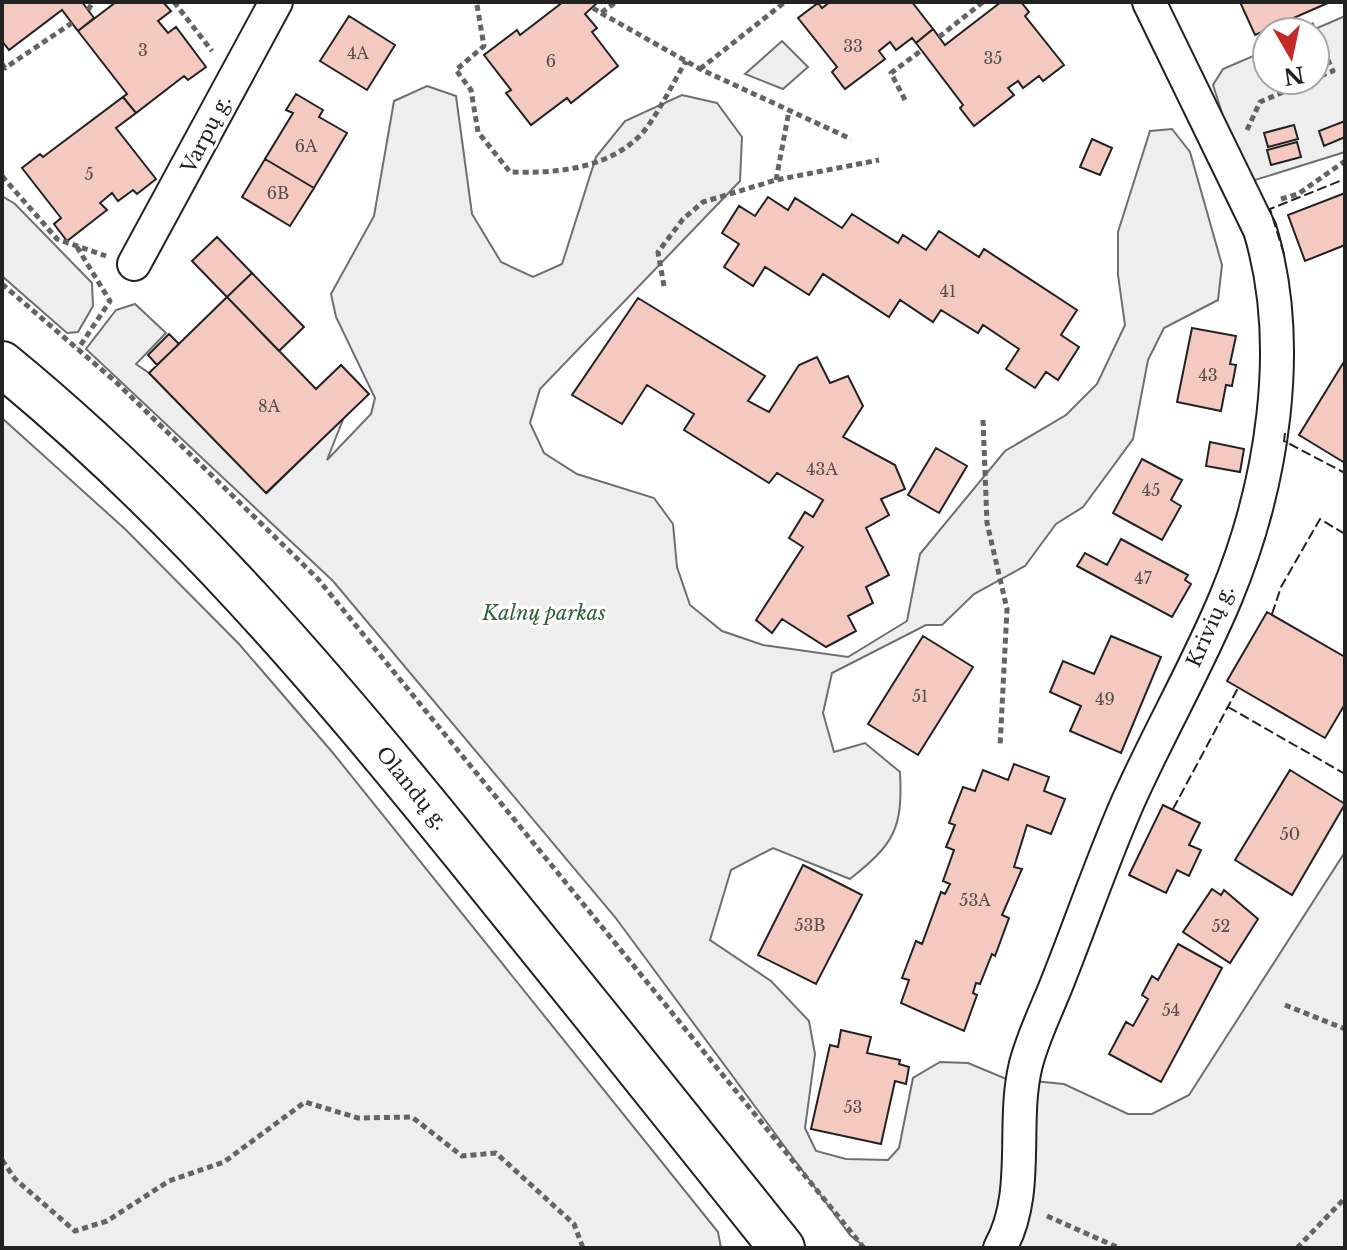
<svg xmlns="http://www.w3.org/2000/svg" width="1347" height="1250" viewBox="0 0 1347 1250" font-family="'Libre Baskerville',serif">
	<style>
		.green { fill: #eee; stroke: #6f6f6f; stroke-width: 2 }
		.building { fill: #f3c9c0; stroke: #222; stroke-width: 2 }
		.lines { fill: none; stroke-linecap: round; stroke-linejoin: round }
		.street-casing { stroke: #222; stroke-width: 36 }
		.primary-casing { stroke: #222; stroke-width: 48 }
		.path { stroke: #646464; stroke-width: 5; stroke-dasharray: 6 4; stroke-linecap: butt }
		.street { stroke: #fff; stroke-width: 32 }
		.primary { stroke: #fff; stroke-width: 44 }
		.fence { stroke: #222; stroke-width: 2; stroke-dasharray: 10 4; stroke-linecap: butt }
		.labels { text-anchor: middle; stroke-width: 6; stroke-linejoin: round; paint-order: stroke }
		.number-label { font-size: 16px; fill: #564c4a }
		.street-label { font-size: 20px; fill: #222; stroke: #fff }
		.park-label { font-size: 20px; font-style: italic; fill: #2f5e38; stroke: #fff }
	</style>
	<rect width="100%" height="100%" fill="#fff"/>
	<!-- green -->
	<path class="green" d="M1345,16V152L1252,181L1241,172L1213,85L1223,69L1267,50V80H1315V32H1308Z
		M782,41L808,67L783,89L745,74Z
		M427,86L456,96L472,214L501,262L533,277L562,264L596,157L625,121L682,95L717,103L742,137L740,181L540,389L530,423L544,453L577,474L654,498L673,524L677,567L690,605L722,631L763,645L848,657L907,621L920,554L1005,451L1066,415L1097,384L1125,325L1118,275V232L1150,131L1172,129L1190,152L1222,265L1218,300L1164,328L1148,360L1133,439L1083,507L1056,524L1025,566L974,594L942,625H926L832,673L823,713L834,752L865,743L900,772C903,829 894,844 850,879L773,848L731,870L710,940L771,981L809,1021L815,1054L805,1128L816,1151L846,1159L888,1160L899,1148L913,1078L940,1062L968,1063L1004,1078L1064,1084L1128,1114H1152L1189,1095L1345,852V1248H866L850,1235L615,917L333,581L86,349L116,310L135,304L166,333L136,364L149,373L267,493L344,417L327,460L371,414L375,398L336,317L331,294L374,216L394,101Z
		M2,196L15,204L92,283L93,306L78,332L67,333L2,276Z
		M2,418L125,529L239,644L333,753L718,1232L721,1248H2Z"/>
	<!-- building -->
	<path class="building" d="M2,2H82L94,18L78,31L62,10L9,50L2,41Z
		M116,2H163L171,11L158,21L168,33L176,27L206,67L188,80L184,76L136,113L123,97L127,94L78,31Z
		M563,2H598L585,14L597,28L592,32L618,66L571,103L567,98L531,125L506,93L511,90L484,55L517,30L520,35Z
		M830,2H912L933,29L916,43L912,38L896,50L890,42L879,51L885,59L845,89L832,72L837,67L798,18L818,3L822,8Z
		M1001,2H1021L1029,12L1025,16L1064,65L1043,81L1039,76L1023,88L1018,81L1008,88L1014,95L974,126L960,108L963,105L916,43L933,29L945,45Z
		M1240,2H1330L1255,35Z
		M349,16L395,45L367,90L320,61Z
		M296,94L323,110L319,117L347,133L314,188L265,159L293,113L286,110Z
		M123,97L136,113L116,128L156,179L137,194L133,190L118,201L112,193L100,203L107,210L67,241L54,224L61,218L22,168L40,154L43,157Z
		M1345,121V137L1324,146L1319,131Z
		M1294,125L1298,139L1268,147L1264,133Z
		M1092,139L1112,148L1100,175L1080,167Z
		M1297,142L1301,157L1271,165L1267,150Z
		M265,159L314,188L290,226L242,197Z
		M1345,193V245L1305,261L1288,215Z
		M768,197L788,210L795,198L842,228L852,214L898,243L903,235L926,250L939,231L979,257L984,249L1077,310L1061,335L1079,347L1058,380L1046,372L1035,388L1006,369L1019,349L983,325L978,333L941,310L933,322L900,300L889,317L823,274L809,295L765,267L753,286L724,267L739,244L722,233L739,206L755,216Z
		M217,237L252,273L227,297L192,261Z
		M252,273L304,327L279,351L227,297Z
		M227,297L316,389L341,365L369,394L266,493L149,373Z
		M638,298L765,376L748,401L769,412L799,365L817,357L830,383L848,376L863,406L843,437L895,465L905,489L881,499L889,515L866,528L889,575L866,587L873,603L848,616L856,631L826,647L782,619L772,633L756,620L803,547L789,538L805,512L813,517L823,500L777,473L769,483L684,430L694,414L647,385L622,424L572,395Z
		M1192,328L1236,336L1230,364L1236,365L1232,386L1226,385L1221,411L1177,402Z
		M169,334L179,344L157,365L148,355Z
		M1345,360V463L1299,435Z
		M1210,442L1244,449L1240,472L1206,466Z
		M936,448L967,466L939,513L908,495Z
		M1142,459L1182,480L1171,500L1181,506L1162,540L1113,513Z
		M1121,539L1188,575L1185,580L1191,584L1172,617L1077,566L1085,553L1107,565Z
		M1267,612L1345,657V704L1325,738L1227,681Z
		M923,636L973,667L918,755L868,724Z
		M1111,636L1161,657L1121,753L1070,731L1081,706L1050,692L1063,661L1094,674Z
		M1014,764L1049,777L1044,791L1065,799L1051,834L1027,825L1014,867L1022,869L1002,915L1009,918L995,956L992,954L980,984L976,983L973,993L977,995L964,1031L901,1003L909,980L902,978L916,941L922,944L941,892L945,894L950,884L943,881L954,850L946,847L955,825L949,823L963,787L975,791L983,770L1008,780Z
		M1290,770L1345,804L1292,895L1235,860Z
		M1163,805L1200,823L1189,845L1201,850L1189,876L1177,870L1166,893L1129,875Z
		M803,865L862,895L816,984L758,955Z
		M1212,889L1221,895L1224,890L1258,919L1230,963L1183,932Z
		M1178,944L1222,968L1161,1082L1109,1054L1126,1022L1133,1026L1148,999L1142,995L1152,976L1158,980Z
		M841,1030L871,1037L867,1053L900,1060L899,1064L909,1067L906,1084L895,1081L881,1144L811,1129L830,1045L838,1047Z"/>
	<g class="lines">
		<!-- street casing -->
		<g class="street-casing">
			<path id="street" d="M134,264L276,2
				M1000,1248C1031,1193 1011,1123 1026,1064C1034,1033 1050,1003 1061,973C1083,917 1103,859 1127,804C1158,734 1197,667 1226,597C1272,486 1295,346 1260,230L1149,2"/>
		</g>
		<!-- primary casing -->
		<g class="primary-casing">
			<path id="primary" d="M2,364C178,508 325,680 467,856C573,986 677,1117 782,1248"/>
		</g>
		<!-- path -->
		<path class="path" d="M174,2L212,51
			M477,5L484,46L456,70L471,90L478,132L510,172C558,174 617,168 648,126C662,106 673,83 686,61
			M593,8L601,13L616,2
			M88,10L93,2
			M601,13L700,69L851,139
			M1311,23L1333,71L1315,78
			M939,37L983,2
			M2,64L5,68L72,23
			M700,69L785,2
			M905,100L891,73L922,50
			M1247,130L1260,102L1311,80
			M2,176L57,239L106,256
			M776,180L789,111
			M1281,199L1298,194L1345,161
			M77,247L110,301L78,349
			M2,284L116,382L318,579L864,1248
			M664,286L658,252L683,219L703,202L776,180L879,160
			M983,420L987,523L1007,609L1000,747
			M1285,1005L1345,1029
			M2,1160L15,1179L75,1231L107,1221L169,1181L224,1162L305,1102L358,1118L412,1117L462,1156L496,1153L574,1224L583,1248
			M1047,1216L1119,1248
			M1297,1248L1345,1198"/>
		<!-- street -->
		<use href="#street" class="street"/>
		<!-- primary -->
		<use href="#primary" class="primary"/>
		<!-- fence -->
		<path class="fence" d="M1284,254L1270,209L1345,179
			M1285,433L1284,441L1345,473
			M1272,614L1281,587L1320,519L1345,534
			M1228,707L1345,774
			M1173,809L1238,688"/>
	</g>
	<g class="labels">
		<!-- number labels -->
		<g class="number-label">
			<text x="853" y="52">33</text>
			<text x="143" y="56">3</text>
			<text x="358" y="59">4A</text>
			<text x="993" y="64">35</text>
			<text x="551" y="67">6</text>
			<text x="306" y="152">6A</text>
			<text x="89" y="180">5</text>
			<text x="278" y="199">6B</text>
			<text x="948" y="297">41</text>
			<text x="1208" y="381">43</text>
			<text x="269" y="412">8A</text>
			<text x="822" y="475">43A</text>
			<text x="1151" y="496">45</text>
			<text x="1143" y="584">47</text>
			<text x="920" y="702">51</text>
			<text x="1105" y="705">49</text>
			<text x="1290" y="840">50</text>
			<text x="975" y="906">53A</text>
			<text x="810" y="931">53B</text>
			<text x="1221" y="932">52</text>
			<text x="1171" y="1016">54</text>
			<text x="853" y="1113">53</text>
		</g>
		<!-- street labels -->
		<g class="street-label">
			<text transform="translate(206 134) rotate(-63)" y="7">Varpų g.</text>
			<text transform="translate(1210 626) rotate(-66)" y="7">Krivių g.</text>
			<text transform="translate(412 788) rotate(51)" y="7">Olandų g.</text>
		</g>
		<!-- park labels -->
		<g class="park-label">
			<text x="544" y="620">Kalnų parkas</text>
		</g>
	</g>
	<!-- border -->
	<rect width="1347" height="1250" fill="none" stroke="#222222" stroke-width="8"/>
	<!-- north arrow -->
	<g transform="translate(1291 56) rotate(171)"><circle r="38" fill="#ffffff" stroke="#a7a7a7" stroke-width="2"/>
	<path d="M0-6L14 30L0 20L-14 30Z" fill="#c62828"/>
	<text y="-12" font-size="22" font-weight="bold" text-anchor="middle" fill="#222222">N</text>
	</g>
</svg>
